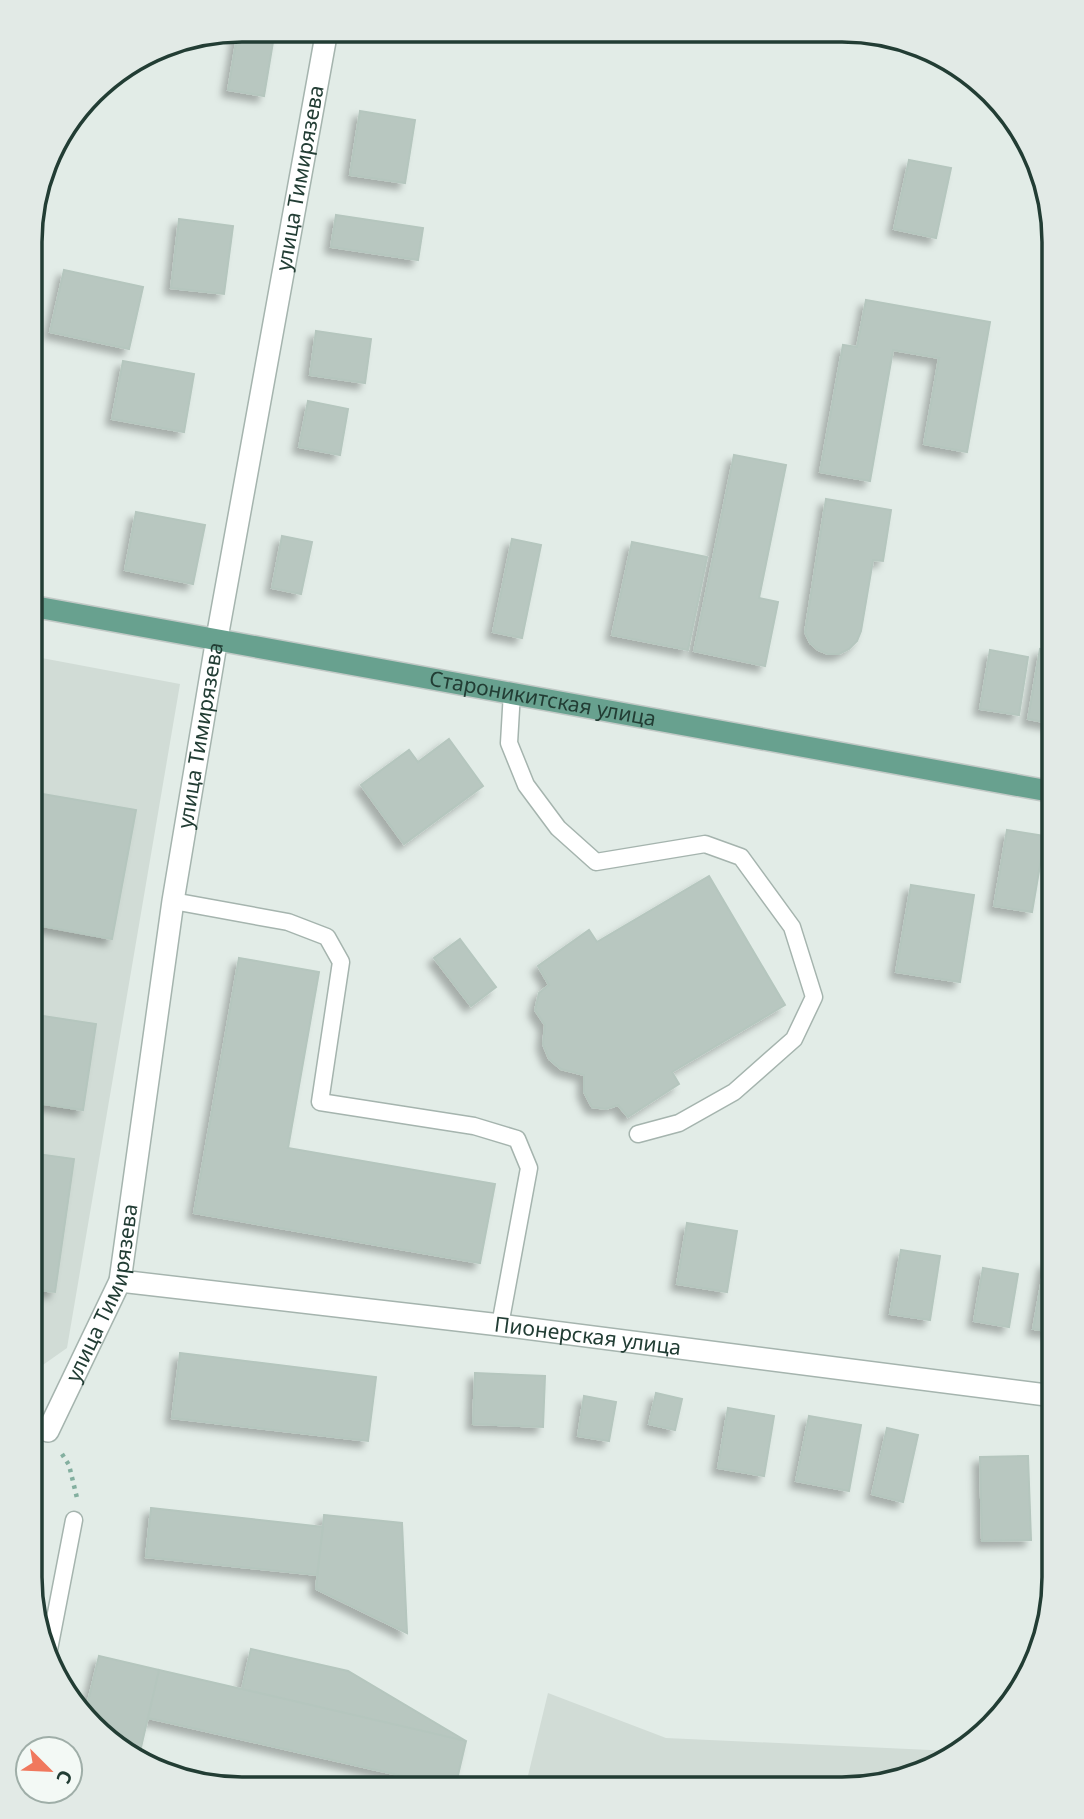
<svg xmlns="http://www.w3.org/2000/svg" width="1084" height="1819" viewBox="0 0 1084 1819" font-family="'Noto Sans',sans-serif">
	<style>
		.built { fill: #d1dcd6 }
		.building { fill: #b8c7c0; stroke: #b5c6be; stroke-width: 2; filter: url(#shadow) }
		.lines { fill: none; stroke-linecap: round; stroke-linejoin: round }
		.lane-casing { stroke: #a5b4ae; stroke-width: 19 }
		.street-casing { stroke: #a5b4ae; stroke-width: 24 }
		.primary-casing { stroke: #c1c9c6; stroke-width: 24 }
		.path { stroke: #83af9f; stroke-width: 4.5; stroke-dasharray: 3.5 5; stroke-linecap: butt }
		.lane { stroke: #fff; stroke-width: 16 }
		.street { stroke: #fff; stroke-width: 21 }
		.primary { stroke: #68a18f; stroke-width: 21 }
		.labels { text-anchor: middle; stroke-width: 7; stroke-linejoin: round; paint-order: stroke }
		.street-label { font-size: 21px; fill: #223d34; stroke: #f3f9f5 }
		.rim { fill: none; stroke: #223d34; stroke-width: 3.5 }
	</style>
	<defs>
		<filter id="shadow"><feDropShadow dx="-6" dy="6" stdDeviation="3.5" flood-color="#0004"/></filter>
	</defs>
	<rect width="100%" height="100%" fill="#e2ece7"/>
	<!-- built -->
	<path class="built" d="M31,656L180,684L67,1348L30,1374Z
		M548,1693L666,1738L952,1751L923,1773L842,1789L525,1788Z"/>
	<!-- building -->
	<path class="building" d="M275,30L264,96L228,90L238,31Z
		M360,111L415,120L405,183L350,175Z
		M909,160L951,168L936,238L894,229Z
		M336,215L423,228L418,260L331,247Z
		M179,219L233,226L224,294L171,288Z
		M64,270L143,287L129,349L50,332Z
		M866,300L990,322L967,452L924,444L939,358L893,350L870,481L820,472L843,345L857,347Z
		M316,331L371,339L365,383L310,375Z
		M123,361L194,374L184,432L112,419Z
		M308,401L348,409L340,455L299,447Z
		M734,455L786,465L759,598L778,602L765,666L694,651Z
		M826,499L891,510L883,561L873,560L861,631L857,641L849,649L839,654H828L818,650L810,643L805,632Z
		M136,512L205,525L193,584L125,570Z
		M282,536L312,542L301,594L272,588Z
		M512,539L541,545L522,638L493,632Z
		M632,542L707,557L688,650L612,635Z
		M1040,649L1054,651V724L1028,719Z
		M990,650L1028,657L1019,715L980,709Z
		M449,739L483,786L404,844L361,785L409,750L418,762Z
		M31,792L136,810L112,939L31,924Z
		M1007,830L1045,836L1032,912L994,906Z
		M709,876L785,1005L672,1072L679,1084L628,1117L618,1105L606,1109L592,1107L584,1092V1075L561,1069L549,1059L543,1044L545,1025L535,1010L539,993L549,985L538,966L589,930L597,942Z
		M911,885L974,895L960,982L896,972Z
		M460,939L496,987L471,1006L434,958Z
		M239,958L319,972L288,1148L495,1184L480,1263L194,1213Z
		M30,1014L96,1024L83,1110L30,1102Z
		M30,1153L74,1159L55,1292L30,1289Z
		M687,1223L737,1231L727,1292L677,1284Z
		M901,1250L940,1256L930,1320L890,1314Z
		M1045,1262L1054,1264V1332L1033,1329Z
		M983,1268L1018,1274L1009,1327L974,1321Z
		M180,1353L376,1377L368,1441L172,1418Z
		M475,1373L545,1376L543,1427L473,1424Z
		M656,1393L682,1399L675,1430L649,1424Z
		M584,1396L616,1402L609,1441L578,1436Z
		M728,1408L774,1416L764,1476L718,1468Z
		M809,1416L861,1425L849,1491L796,1481Z
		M887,1428L918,1435L903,1502L872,1494Z
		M1028,1456L1031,1540L982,1541L980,1457Z
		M151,1508L323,1527L317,1575L146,1557Z
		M324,1515L402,1523L407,1633L316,1589Z
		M251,1649L348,1671L466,1741L242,1689Z
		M99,1656L159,1670L139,1756L113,1746L86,1710Z
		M159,1670L466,1741L455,1788L148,1718Z"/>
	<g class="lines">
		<!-- lane casing -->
		<g class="lane-casing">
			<path id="lane" d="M512,692L509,743L526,785L558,828L596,862L705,844L741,857L792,927L814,997L794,1039L734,1092L679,1123L638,1134
				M173,901L288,922L327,937L341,962L320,1102L474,1126L517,1139L529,1168L500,1325
				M47,1660L74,1520"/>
		</g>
		<!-- street casing -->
		<g class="street-casing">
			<g id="street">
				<path id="s1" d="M120,1281L500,1325L1054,1396"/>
				<path id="s2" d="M48,1431L120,1281L173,901L217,638L327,30"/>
			</g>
		</g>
		<!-- primary casing -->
		<g class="primary-casing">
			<g id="primary">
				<path id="s3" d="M31,606L1054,792"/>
			</g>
		</g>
		<!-- path -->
		<path class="path" d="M62,1454L69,1465L77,1498"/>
		<!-- lane -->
		<use href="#lane" class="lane"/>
		<!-- street -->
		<use href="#street" class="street"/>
		<!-- primary -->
		<use href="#primary" class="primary"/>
	</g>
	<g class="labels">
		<!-- street labels -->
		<g class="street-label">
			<text dy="7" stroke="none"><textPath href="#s2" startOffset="1284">улица Тимирязева</textPath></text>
			<text dy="7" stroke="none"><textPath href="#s3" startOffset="520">Староникитская улица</textPath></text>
			<text dy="7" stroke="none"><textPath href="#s2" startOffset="718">улица Тимирязева</textPath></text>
			<text dy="7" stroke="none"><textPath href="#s2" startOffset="150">улица Тимирязева</textPath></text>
			<text dy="7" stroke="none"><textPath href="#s1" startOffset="471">Пионерская улица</textPath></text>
		</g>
	</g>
	<!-- crop -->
	<path d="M0 0H1084V1819H0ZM242 42H842A200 200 0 0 1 1042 242V1577A200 200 0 0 1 842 1777H242A200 200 0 0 1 42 1577V242A200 200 0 0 1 242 42Z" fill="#e2eae6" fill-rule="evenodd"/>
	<path class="rim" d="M242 42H842A200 200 0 0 1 1042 242V1577A200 200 0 0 1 842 1777H242A200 200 0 0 1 42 1577V242A200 200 0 0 1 242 42Z"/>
	<!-- north arrow -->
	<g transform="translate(49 1770) rotate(114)"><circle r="33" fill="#f3f9f5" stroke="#9faea8" stroke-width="2"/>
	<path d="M0-5L12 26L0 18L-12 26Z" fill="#f0785d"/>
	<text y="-10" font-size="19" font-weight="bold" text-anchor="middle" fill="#223d34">С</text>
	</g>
</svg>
